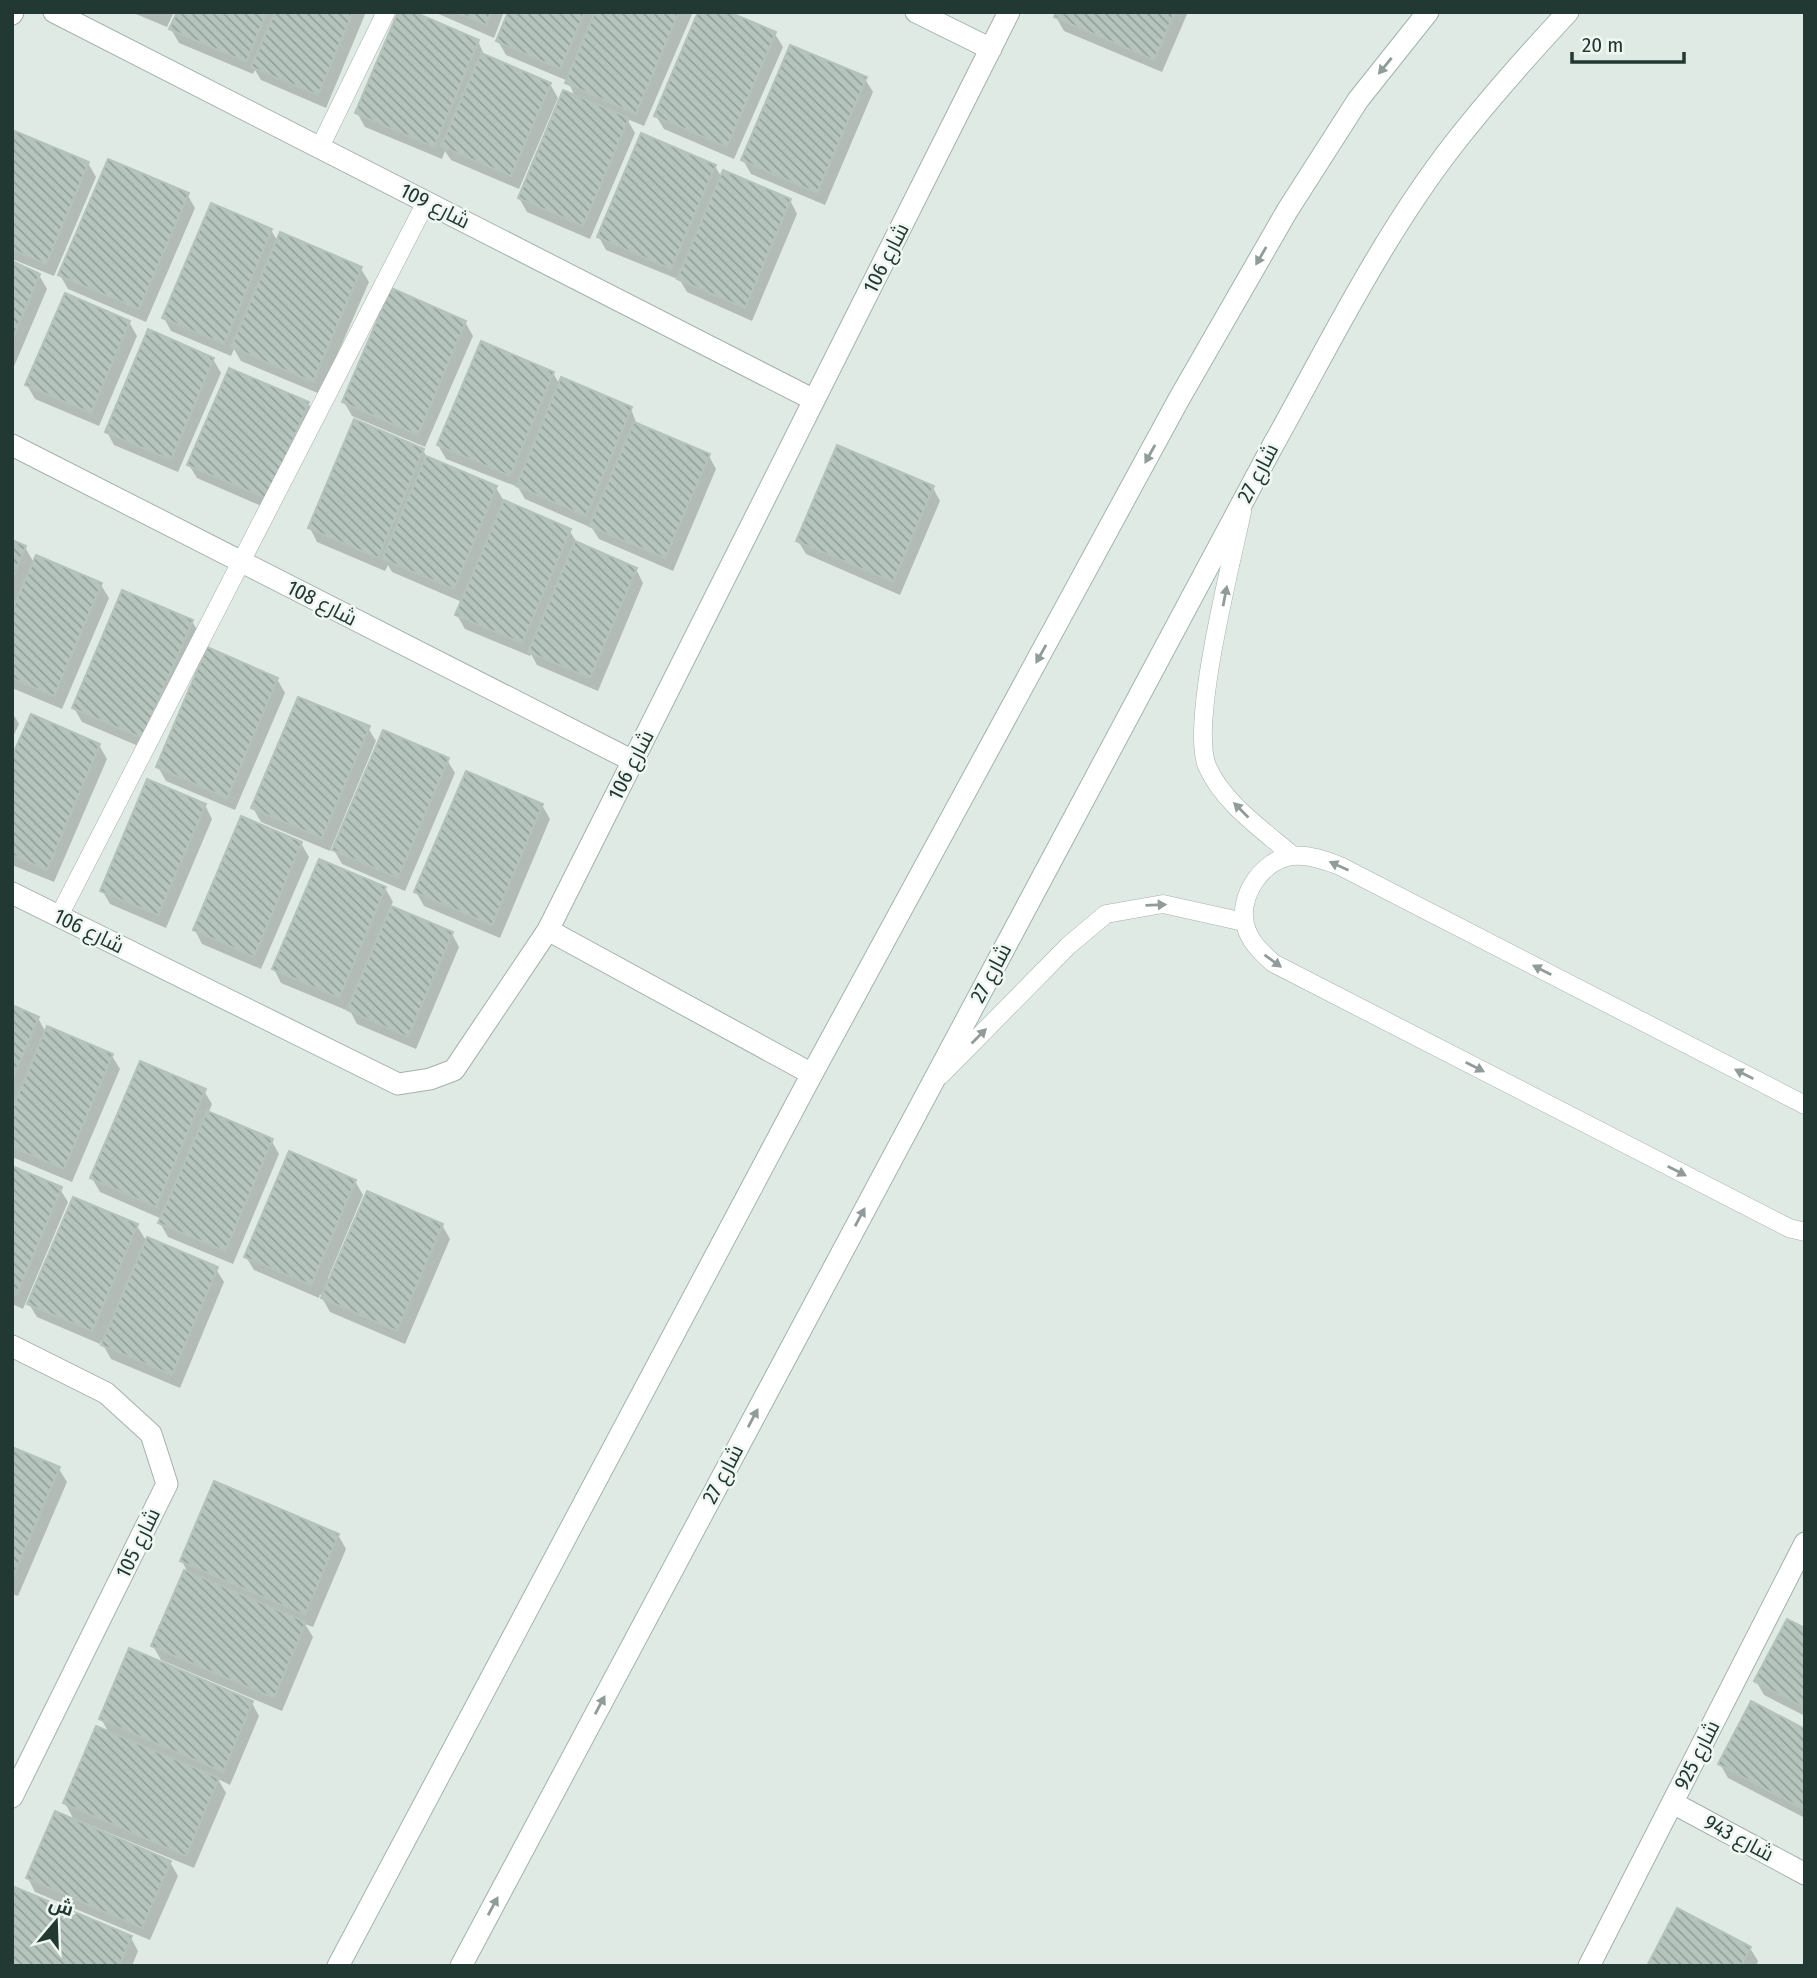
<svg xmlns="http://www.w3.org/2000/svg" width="1817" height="1978" viewBox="0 0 1817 1978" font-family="'Fira Sans Condensed',Cairo,sans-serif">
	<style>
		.shadow { fill: #0003 }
		.building { fill: url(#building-back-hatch); stroke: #b3c3bc; stroke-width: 2 }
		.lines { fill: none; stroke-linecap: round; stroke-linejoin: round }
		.service-casing { stroke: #a3b1ac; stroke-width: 19 }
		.minor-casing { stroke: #a3b1ac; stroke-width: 23 }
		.secondary-casing { stroke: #a0b4ad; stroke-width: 23 }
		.service { stroke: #fff; stroke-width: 18 }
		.minor { stroke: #fff; stroke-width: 21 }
		.secondary { stroke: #fff; stroke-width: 21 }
		.oneway { fill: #909c99 }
		.labels { text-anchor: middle; stroke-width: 5; stroke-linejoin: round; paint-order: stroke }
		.street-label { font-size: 21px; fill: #223933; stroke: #f0f7f3 }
	</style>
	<defs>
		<pattern id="building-back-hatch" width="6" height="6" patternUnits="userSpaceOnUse" patternTransform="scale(1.75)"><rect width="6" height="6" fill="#b6c4be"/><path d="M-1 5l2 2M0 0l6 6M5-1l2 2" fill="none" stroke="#94a09b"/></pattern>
	</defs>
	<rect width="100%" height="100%" fill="#e0eae5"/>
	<!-- shadow -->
	<path class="shadow" d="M131,12H174L167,27Z
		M178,12H366L326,108L261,80L255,70L253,74L179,43L171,29Z
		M434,12H504L494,38Z
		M510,12H693L644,126L627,119L635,133L590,239L527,212L519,198L575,97L568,81L506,55L498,41Z
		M1058,12H1188L1162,72L1064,31L1056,17Z
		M775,34L783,47L734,159L664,129L656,116Z
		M478,41L485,57L550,84L558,98L519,189L451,160L445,151L442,159L365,127L357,113Z
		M865,79L873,92L825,205L751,174L743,160Z
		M12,132L88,163L96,177L54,276L12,259Z
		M715,166L722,178L790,200L797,214L752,321L687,292L680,280L606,250L599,237Z
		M187,194L195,208L146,322L68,289L60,275Z
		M271,230L278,242L361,269L369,282L320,394L241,361L234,349L231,356L171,331L164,318Z
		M12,263L39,275L47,289L12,371Z
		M129,322L137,336L99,426L35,399L27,385Z
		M465,322L473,336L425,447L352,416L344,402Z
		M213,359L221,373L178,472L114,445L107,432Z
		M553,373L560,385L631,409L637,425L709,456L716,469L673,571L599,539L592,528L525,499L518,487L446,459L438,445Z
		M308,403L316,417L275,512L197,478L189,465Z
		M423,450L428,459L496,488L504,501L569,530L578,544L636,569L643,583L598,691L537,665L531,654L530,656L465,629L457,615L462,602L392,572L388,565L385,571L317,542L310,528Z
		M933,488L940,501L900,595L806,554L798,541Z
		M12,542L25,547L34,563L101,585L109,598L62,709L12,688Z
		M192,621L200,635L150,751L82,722L74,708Z
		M277,679L285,693L235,810L166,781L158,767Z
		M12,712L19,724L12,739Z
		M368,728L376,741L330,851L261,822L253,808Z
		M99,745L107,759L54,882L12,865V761Z
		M447,760L455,773L405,891L342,864L334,850Z
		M205,805L212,819L166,928L110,904L102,890Z
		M542,805L550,819L500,938L424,906L416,892Z
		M301,843L309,857L261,969L202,944L195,930Z
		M385,888L393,902L390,907L452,934L459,947L416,1049L357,1024L348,1007L346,1010L281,983L274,969Z
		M12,1007L38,1018L46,1033L112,1056L120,1069L72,1182L12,1157Z
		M204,1091L212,1104L208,1114L271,1140L279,1154L233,1264L168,1237L160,1223L162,1219L100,1192L92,1178Z
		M12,1168L60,1189L68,1202L23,1309L12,1304Z
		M355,1181L363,1195L328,1278L331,1279L442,1225L450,1239L405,1344L330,1312L320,1294L319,1298L254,1270L246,1257Z
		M137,1226L147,1242L216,1269L224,1282L180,1388L111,1359L101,1341L100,1344L37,1317L29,1304Z
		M12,1449L59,1469L67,1482L18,1596L12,1594Z
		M338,1535L346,1549L313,1627L305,1624L313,1637L282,1711L161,1660L153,1646L189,1575L182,1561Z
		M1805,1630V1716L1764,1695L1756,1681Z
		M252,1703L259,1716L230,1785L218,1779L226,1793L194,1868L73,1818L65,1803L110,1734L101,1719Z
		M1805,1731V1818L1728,1778L1720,1764Z
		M170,1862L178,1876L150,1940L35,1892L28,1878Z
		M131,1938L138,1951L132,1966H12Z
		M1750,1948L1758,1961L1756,1966H1649Z"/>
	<!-- building -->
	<path class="building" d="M177,12H267L246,62L169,29Z
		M275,12H353L318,95L251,67Z
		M398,12H414L479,40L434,147L355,113Z
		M456,12H491L486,25Z
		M508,12H585L560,69L496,41Z
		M595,12H679L636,114L565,83Z
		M698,12H729L776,32L727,147L654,116Z
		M1056,12H1175L1154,60L1054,17Z
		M790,45L867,77L817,193L741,160Z
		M481,53L551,83L511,176L441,146Z
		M563,90L629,118L583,226L518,198Z
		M12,130L89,162L46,264L12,249Z
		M641,133L716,165L671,269L597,237Z
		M108,159L189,193L139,309L58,275Z
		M723,170L791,199L745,308L677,279Z
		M211,203L272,229L224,344L162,318Z
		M280,232L362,267L313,382L231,347Z
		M12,261L40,274L12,340Z
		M391,288L466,321L418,435L342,402Z
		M65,293L130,321L91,413L25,385Z
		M148,329L214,358L171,460L105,432Z
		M481,341L554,372L510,476L437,445Z
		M229,368L309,402L268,499L187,465Z
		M561,377L632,407L586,516L516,486Z
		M354,419L424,449L378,558L308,528Z
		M634,422L710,454L665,558L589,526Z
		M837,445L934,486L893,582L796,541Z
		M426,456L497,486L454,589L382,559Z
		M504,500L571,529L522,643L455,615Z
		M12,540L26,546L12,579Z
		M575,541L637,568L590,678L528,652Z
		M36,555L102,583L54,696L12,678V610Z
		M122,590L193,620L142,738L72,708Z
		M207,647L278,678L227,798L156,767Z
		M298,697L370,726L322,838L251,808Z
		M31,714L100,744L47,870L12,855V756Z
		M383,730L449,758L398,878L332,850Z
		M466,771L543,804L492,925L414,892Z
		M147,779L206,804L158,915L100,891Z
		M241,816L302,842L254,957L193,930Z
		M319,859L386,887L339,998L272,969Z
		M391,906L453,932L408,1037L347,1010Z
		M12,1005L39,1017L12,1080Z
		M47,1026L113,1054L64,1169L12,1147V1109Z
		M140,1061L206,1089L156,1207L90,1178Z
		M207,1111L273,1139L225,1251L158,1223Z
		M289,1151L356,1180L311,1285L244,1257Z
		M12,1166L62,1187L16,1296L12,1294Z
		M367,1191L443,1224L397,1331L321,1298Z
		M73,1197L138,1224L92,1331L27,1304Z
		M147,1237L218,1267L172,1375L101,1345Z
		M12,1447L60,1467L12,1579Z
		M214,1481L339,1534L305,1615L180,1561Z
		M184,1570L306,1622L274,1698L151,1646Z
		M1787,1619L1805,1628V1708L1754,1681Z
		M129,1648L253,1701L223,1772L99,1719Z
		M1751,1701L1805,1729V1810L1718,1764Z
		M96,1726L219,1778L186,1856L63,1803Z
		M55,1811L171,1861L142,1928L26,1878Z
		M12,1886L132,1936L119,1966H12Z
		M1677,1908L1751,1947L1741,1966H1647Z"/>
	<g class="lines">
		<!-- service casing -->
		<g class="service-casing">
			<path id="service" d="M320,147L386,12
				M1242,512C1231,564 1190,723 1207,766C1223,803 1263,830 1292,855
				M59,916L426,202
				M941,1075L1068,946L1106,914L1163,904L1244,922
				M1805,1105L1340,866C1325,860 1308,854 1292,856C1264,859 1238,895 1245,924C1249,941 1260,951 1273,963L1789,1228L1805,1232"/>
		</g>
		<!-- minor casing -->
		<g class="minor-casing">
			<path id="minor" d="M54,12L814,400
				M916,12L991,49
				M12,14L13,12
				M12,445L633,761
				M12,893L398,1084L430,1079L454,1070L548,930L1009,12
				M548,930L812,1074
				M12,1346L106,1393L151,1434L167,1484L12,1797
				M1673,1803L1805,1874
				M1589,1966L1805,1543"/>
		</g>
		<!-- secondary casing -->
		<g class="secondary-casing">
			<path id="secondary" d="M338,1966L812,1074L1179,399L1287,211L1358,100L1428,12
				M461,1966L1272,447C1329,345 1381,238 1453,145C1489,99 1528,55 1568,12"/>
		</g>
		<!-- service -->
		<use href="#service" class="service"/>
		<!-- minor -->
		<use href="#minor" class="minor"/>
		<!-- secondary -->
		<use href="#secondary" class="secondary"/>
	</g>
	<!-- one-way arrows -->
	<defs><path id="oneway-solid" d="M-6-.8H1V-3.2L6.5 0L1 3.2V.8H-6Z" transform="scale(1.75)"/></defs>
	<g class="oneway">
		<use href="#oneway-solid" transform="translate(1385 66) rotate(129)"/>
		<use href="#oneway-solid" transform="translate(1261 256) rotate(120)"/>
		<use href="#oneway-solid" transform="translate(1150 454) rotate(119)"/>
		<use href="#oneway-solid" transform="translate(1225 596) rotate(-79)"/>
		<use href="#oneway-solid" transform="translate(1041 654) rotate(119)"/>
		<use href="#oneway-solid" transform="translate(1241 810) rotate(-135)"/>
		<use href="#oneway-solid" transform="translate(1339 866) rotate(-156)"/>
		<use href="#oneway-solid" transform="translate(1156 905) rotate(-2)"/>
		<use href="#oneway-solid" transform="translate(1273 961) rotate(36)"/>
		<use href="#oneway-solid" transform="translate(1542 970) rotate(-153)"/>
		<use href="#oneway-solid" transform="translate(979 1036) rotate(-45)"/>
		<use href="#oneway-solid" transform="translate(1475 1067) rotate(27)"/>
		<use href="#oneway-solid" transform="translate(1744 1074) rotate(-153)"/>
		<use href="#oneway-solid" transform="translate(1677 1171) rotate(27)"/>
		<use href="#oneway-solid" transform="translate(860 1217) rotate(-62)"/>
		<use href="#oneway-solid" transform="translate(753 1418) rotate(-62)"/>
		<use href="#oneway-solid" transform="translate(600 1705) rotate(-62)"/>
		<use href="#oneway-solid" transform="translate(493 1906) rotate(-62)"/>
	</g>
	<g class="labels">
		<!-- street labels -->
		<g class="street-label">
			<text transform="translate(435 206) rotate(27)" y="7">شارع 109</text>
			<text transform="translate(886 258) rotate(-63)" y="7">شارع 106</text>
			<text transform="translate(1258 473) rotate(-62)" y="7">شارع 27</text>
			<text transform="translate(322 603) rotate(27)" y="7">شارع 108</text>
			<text transform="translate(631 765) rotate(-63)" y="7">شارع 106</text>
			<text transform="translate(89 931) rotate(26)" y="7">شارع 106</text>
			<text transform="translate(991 973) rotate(-62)" y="7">شارع 27</text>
			<text transform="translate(723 1474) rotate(-62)" y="7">شارع 27</text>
			<text transform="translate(138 1543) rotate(-64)" y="7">شارع 105</text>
			<text transform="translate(1697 1755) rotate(-63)" y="7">شارع 925</text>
			<text transform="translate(1739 1838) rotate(28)" y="7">شارع 943</text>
		</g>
	</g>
	<!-- border -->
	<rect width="1817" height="1978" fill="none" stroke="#223933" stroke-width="28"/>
	<!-- north arrow -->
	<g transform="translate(56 1922) rotate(19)" stroke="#f0f7f3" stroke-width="5" paint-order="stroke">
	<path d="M0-5L12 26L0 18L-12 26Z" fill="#223933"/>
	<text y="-10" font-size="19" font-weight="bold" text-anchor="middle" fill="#223933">ش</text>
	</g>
	<!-- scale -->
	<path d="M1572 52v10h112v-10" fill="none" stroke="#223933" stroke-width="3.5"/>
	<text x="1582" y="52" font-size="21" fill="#223933" stroke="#f0f7f3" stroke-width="5" paint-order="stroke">20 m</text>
</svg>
